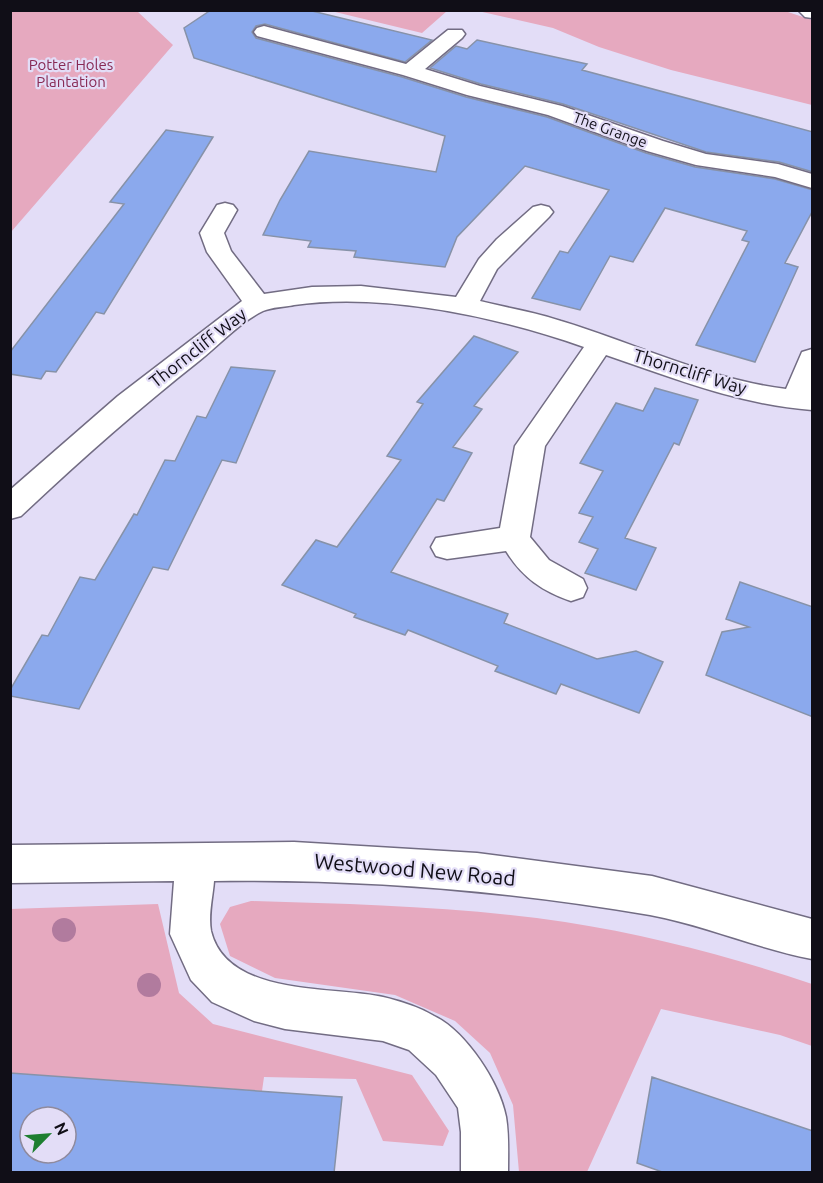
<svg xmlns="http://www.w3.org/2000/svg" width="823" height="1183" viewBox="0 0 823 1183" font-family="Ubuntu,sans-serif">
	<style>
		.green { fill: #e6a9bf }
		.building { fill: #8ba9ed; stroke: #8792a8; stroke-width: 1.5; fill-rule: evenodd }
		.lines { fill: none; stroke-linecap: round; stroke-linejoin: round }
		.minor-casing { stroke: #726c83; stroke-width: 3 }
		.minor { fill: #fff; fill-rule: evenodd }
		.tree { fill: #b17b9e }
		.labels { text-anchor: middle; stroke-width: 4.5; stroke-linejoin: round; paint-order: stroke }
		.far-park-label { font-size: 15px; fill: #882a55; stroke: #e3ddf7 }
		.far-street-label { font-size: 15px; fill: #100e17; stroke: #e3ddf7 }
		.street-label { font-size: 18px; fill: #100e17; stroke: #e3ddf7 }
		.near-street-label { font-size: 21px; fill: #100e17; stroke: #e3ddf7 }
	</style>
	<rect width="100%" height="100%" fill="#e3ddf7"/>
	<!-- green -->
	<path class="green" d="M11,10L137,11L173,45L11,232Z
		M331,11H447L422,33Z
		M478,11H785L812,20V105L671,70L599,47L553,28Z
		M251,901C354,904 464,907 565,922C649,935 732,957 812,984V1046L780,1035L661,1009L587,1172H519L513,1105L490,1053L455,1021L395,995L275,978L230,956L220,924L230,907Z
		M158,904L179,993L213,1024L412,1075L449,1131L443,1146L383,1141L356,1079L264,1077L262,1091L11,1073L10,909Z"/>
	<!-- building -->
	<path class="building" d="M211,10H308L432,40L405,62L265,24L256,26L252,32L256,38L402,77L466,97L547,117L646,153L695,167L775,179L813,190V210L785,263L798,267L755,362L696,345L749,242L742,240L747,231L665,208L633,262L610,256L580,310L532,298L560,251L568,253L609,190L525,166L457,237L445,267L354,257L356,251L308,247L311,241L263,235L280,200L309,151L436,172L445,136L194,58L184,28Z
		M477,40L587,64L582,70L813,132V172L779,162L706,152L563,104L481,84L430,68L456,46L467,49Z
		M166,130L213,137L104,314L96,312L56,372L46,371L41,379L10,374V352L124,204L110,202Z
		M474,336L518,352L474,406L482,409L453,447L472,453L444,501L437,499L391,572L508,614L504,623L597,659L636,651L663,662L639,713L561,684L556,694L495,671L498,666L408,630L405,635L354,617L356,614L282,585L316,540L337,547L401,460L387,456L423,404L417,402Z
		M231,367L275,371L236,463L222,460L168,570L153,567L79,709L10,696V690L42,635L48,636L80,577L95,580L134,514L137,515L165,460L175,461L197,416L206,418Z
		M655,388L698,400L679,445L674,443L625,538L656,548L636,590L585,573L598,549L579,542L593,517L579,513L603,471L580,463L616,403L643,411Z
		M740,582L813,607V717L706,675L722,632L749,627L726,619Z
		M10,1073L342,1097L334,1173H10ZM30,1117H66V1153H30Z
		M652,1077L813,1131V1173H665L637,1163Z"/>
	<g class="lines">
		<!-- minor casing -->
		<g class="minor-casing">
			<path id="minor" d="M798,10H812V18L805,17Z
				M264,26L406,64L448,30H462L465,34L462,38L425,69L480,86L562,106L663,141L706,154L778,164L812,174V188L775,177L696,165L647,151L548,115L467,95L403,75L257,36L254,32L257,28Z
				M225,203L233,205L237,210L224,233L231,251L264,294L312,287L361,286L456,297L479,259L497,239L533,207L541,205L549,207L553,212L549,217L497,269L480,301C507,308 535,312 561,321C634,343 710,380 786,389L802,352L812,349V410C741,405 673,378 606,355L545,446L530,537L549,560L583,579L587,588L583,597L571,601C542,591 522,577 506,551L447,559L436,556L431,547L436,538L500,528L515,446L584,347C499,317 384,292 294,305C285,307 272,307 263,311C240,322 219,345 199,361C137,410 78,462 21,516L10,519V490L118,396L242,301L207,252L200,233L217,205Z
				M294,842L477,853L652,876L812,919V959C758,949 705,925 650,915C506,890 360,879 214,881C213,896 208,915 211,931C227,997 332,986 383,997C400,1001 419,1007 434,1016C453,1025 468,1043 480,1060C491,1076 502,1097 506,1117C509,1135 508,1154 508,1172H461V1132L458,1108L436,1075L409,1050L383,1041L285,1029L254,1021L212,1002L191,980L170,934L174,881L10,883V845Z"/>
		</g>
		<!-- minor -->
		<use href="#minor" class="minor"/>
	</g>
	<!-- trees -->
	<g class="tree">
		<circle cx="64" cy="930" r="12"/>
		<circle cx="149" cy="985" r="12"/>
	</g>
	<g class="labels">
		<!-- far-park labels -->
		<g class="far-park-label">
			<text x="71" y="70">Potter Holes<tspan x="71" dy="17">Plantation</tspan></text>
		</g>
		<!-- far-street labels -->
		<g class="far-street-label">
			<text transform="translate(610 130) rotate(20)" y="5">The Grange</text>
		</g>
		<!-- street labels -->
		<g class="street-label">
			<text transform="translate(198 348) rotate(-38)" y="6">Thorncliff Way</text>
			<text transform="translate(690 372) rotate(17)" y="6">Thorncliff Way</text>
		</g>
		<!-- near-street labels -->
		<g class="near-street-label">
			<text transform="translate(415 870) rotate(5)" y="7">Westwood New Road</text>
		</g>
	</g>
	<!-- border -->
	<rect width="823" height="1183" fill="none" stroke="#100e17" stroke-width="24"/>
	<!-- north arrow -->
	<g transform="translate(48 1135) rotate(65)"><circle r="28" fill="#e3ddf7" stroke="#8f8a9d" stroke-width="1.5"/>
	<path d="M0-4.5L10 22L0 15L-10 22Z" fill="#1d7e30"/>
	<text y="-9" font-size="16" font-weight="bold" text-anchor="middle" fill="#100e17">N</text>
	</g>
</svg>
